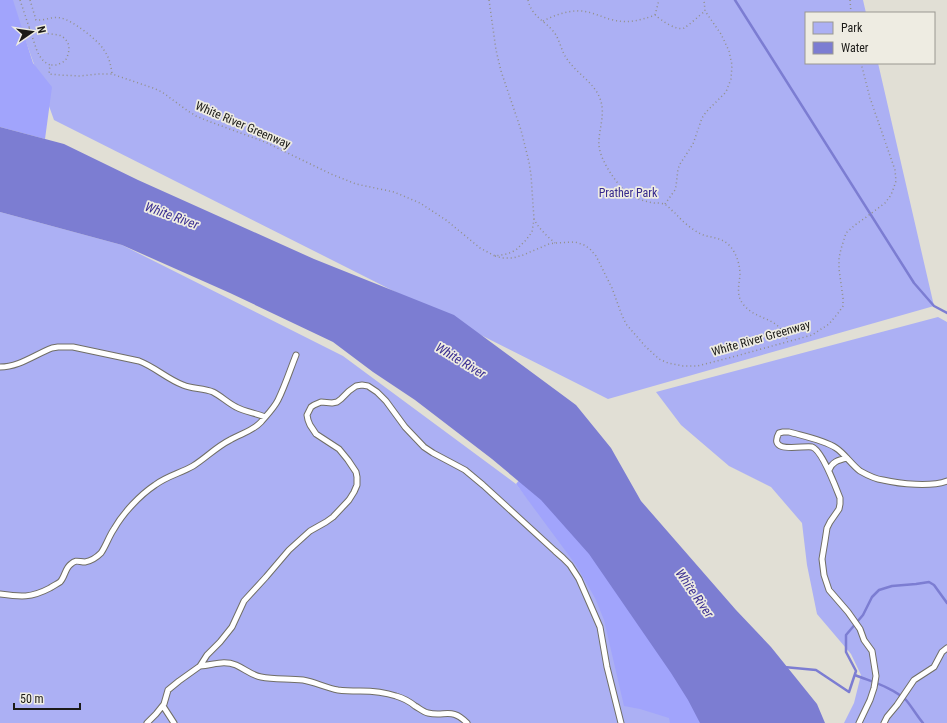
<svg xmlns="http://www.w3.org/2000/svg" width="947" height="723" viewBox="0 0 947 723" font-family="'Roboto Condensed',sans-serif">
	<style>
		.green { fill: #acb0f4 }
		.forest { fill: #a1a4fc }
		.water { fill: #7c7dd2 }
		.lines { fill: none; stroke-linecap: round; stroke-linejoin: round }
		.stream { stroke: #7c7dd2; stroke-width: 2.5 }
		.service-casing { stroke: #706e66; stroke-width: 7 }
		.path { stroke: #929089; stroke-width: 1.5; stroke-dasharray: 1 3; stroke-linecap: butt }
		.service { stroke: #fff; stroke-width: 5 }
		.labels { text-anchor: middle; stroke-width: 3.5; stroke-linejoin: round; paint-order: stroke }
		.street-label { font-size: 12px; fill: #1c1b18; stroke: #eeece2 }
		.park-label { font-size: 12px; fill: #372a8d; stroke: #eeece2 }
		.water-label { font-size: 13px; font-style: italic; fill: #3b2f92; stroke: #eeece2 }
	</style>
	<rect width="100%" height="100%" fill="#e1dfd5"/>
	<!-- green -->
	<path class="green" d="M11,0H863L866,13H806V63H878L934,306L608,399L54,120Z
		M0,212L122,245L343,356L516,484L614,608L680,723H0Z
		M938,317L947,322V723H844L854,703L861,675L851,654L817,614L807,565L802,523L771,487L729,466L681,425L656,392Z"/>
	<!-- forest -->
	<path class="forest" d="M0,0H13L33,63L52,87L45,139L0,127Z
		M530,467L752,723H670L669,718L640,709L624,706L604,620L595,598L576,565L516,484Z"/>
	<!-- water -->
	<path class="water" d="M0,127L64,144L138,180L314,259L454,315L576,405L611,448L641,501L736,610L771,647L817,704L825,723H700L688,700L671,673L589,554L541,500L492,459L415,400L373,372L333,342L230,293L122,245L0,212Z"/>
	<g class="lines">
		<!-- stream -->
		<path class="stream" d="M735,0L914,283L934,306L947,313
			M784,667L816,670L849,692L856,671L846,652V635L863,615L872,597L879,590L892,586L916,584L929,582L934,585L947,603
			M855,675C872,682 892,687 906,700C912,707 917,716 923,723"/>
		<!-- service casing -->
		<g class="service-casing">
			<path id="service" d="M0,367C19,367 34,355 52,348L58,347H73L139,361C155,367 167,379 183,385C192,389 203,388 213,392C221,396 228,403 236,407C245,412 256,413 265,417
				M829,470C832,462 838,460 847,458
				M0,594C21,597 31,598 50,588C53,586 57,584 60,582C65,577 65,568 71,564C76,559 79,562 85,562C91,561 97,557 101,553C106,546 109,536 114,529C123,513 140,495 155,485C167,476 181,473 193,466C206,458 216,447 230,440C240,434 253,431 261,422C267,415 274,408 278,400C285,386 290,370 296,355
				M200,666C214,665 223,660 236,665C245,669 251,675 261,677C275,680 289,678 303,680C315,682 326,688 338,690C345,691 352,691 360,691C372,691 384,692 396,696C403,698 409,701 415,706C419,708 423,712 428,713C445,717 452,707 467,723
				M163,706L174,723
				M147,723L156,714L164,704L168,690L179,681L200,666L207,655L220,642L232,627L244,601L266,577L289,550L310,531L326,522L333,517L349,500L354,492L357,485V477L356,472L348,460L339,449L316,434L310,425L308,420L307,415L311,407L314,405L321,402L332,403L337,402L341,399L349,391L356,386L362,385L368,386L377,392L386,401L405,427L424,447L433,453L450,462L465,470L483,485L555,551L563,558L570,565L579,579L600,627L607,667L621,723
				M859,723L870,700L874,688L876,676L872,651L864,640L860,629L848,612L829,590L824,575L822,559L825,541L827,528L830,522L839,509L840,504V498C836,488 822,450 812,447C804,445 767,455 779,433L783,432H789C803,436 824,440 836,448C845,454 851,464 860,471C867,475 875,479 883,480C900,484 931,487 947,481
				M884,723L887,717L897,705L914,680L934,667L942,652L947,648"/>
		</g>
		<!-- path -->
		<path class="path" d="M20,0L37,51C40,57 43,62 50,65L49,74L60,75L79,76L99,74H112L153,88L162,92L188,111L196,116L208,121L265,142L331,174L356,184L394,192L420,203L446,220L480,248L495,256L507,254L512,252L517,249L526,240L532,232L534,219
			M30,0L36,20C44,21 52,16 61,18C72,20 98,40 104,50C109,57 111,65 112,74
			M489,0L496,50L501,71L521,130L529,162L531,175L534,219C539,229 547,236 555,243
			M528,0C532,17 544,20 554,32C560,40 561,51 567,59C576,73 592,81 599,96C606,112 600,124 599,140C597,155 612,177 622,188C631,197 642,201 654,203C658,203 663,203 666,205C669,207 672,211 675,213C682,221 691,229 701,234C710,238 721,237 729,245C736,252 740,264 740,275C739,285 736,295 743,304C757,322 779,315 788,342
			M850,0L851,13
			M655,15L659,0
			M543,21C555,15 568,10 582,11C591,12 600,16 609,19C626,24 639,21 655,15C661,20 676,31 684,28C688,26 700,15 705,11
			M29,28L35,32L59,35C71,40 71,51 65,61L57,65H50
			M665,204L675,190L676,186L678,169L680,164L693,144L702,118L706,112L726,92L731,79L732,65L729,51L721,34L705,11L704,0
			M495,256L502,258H513L523,255L549,244L555,243L575,242L584,245L590,249L596,256L612,288L621,313L626,324L645,346L659,359L668,363L683,366H697L736,356L812,335L829,324L839,312L843,306V298L839,269V258L841,249L846,233L855,225L865,218L885,203L891,195L894,187L896,181L895,170L870,98L861,63"/>
		<!-- service -->
		<use href="#service" class="service"/>
	</g>
	<g class="labels">
		<!-- street labels -->
		<g class="street-label">
			<text transform="translate(243 125) rotate(23)" y="4">White River Greenway</text>
			<text transform="translate(761 338) rotate(-16)" y="4">White River Greenway</text>
		</g>
		<!-- park labels -->
		<g class="park-label">
			<text x="628" y="197">Prather Park</text>
		</g>
		<!-- water labels -->
		<g class="water-label">
			<text transform="translate(172 215) rotate(20)" y="5">White River</text>
			<text transform="translate(461 360) rotate(31)" y="5">White River</text>
			<text transform="translate(695 593) rotate(55)" y="5">White River</text>
		</g>
	</g>
	<!-- legend -->
	<rect x="805" y="12" width="130" height="52" fill="#eeece2" stroke="#9a9891"/>
	<rect x="813" y="22" width="20" height="12" fill="#acb0f4" stroke="#9a9891"/>
	<text x="841" y="32" font-size="12" fill="#1c1b18">Park</text>
	<rect x="813" y="42" width="20" height="12" fill="#7c7dd2" stroke="#9a9891"/>
	<text x="841" y="52" font-size="12" fill="#1c1b18">Water</text>
	<!-- north arrow -->
	<g transform="translate(32 32) rotate(77)" stroke="#eeece2" stroke-width="3" paint-order="stroke">
	<path d="M0-3L7 15L0 10L-7 15Z" fill="#1c1b18"/>
	<text y="-6" font-size="11" font-weight="bold" text-anchor="middle" fill="#1c1b18">N</text>
	</g>
	<!-- scale -->
	<path d="M14 703v6h66v-6" fill="none" stroke="#1c1b18" stroke-width="2"/>
	<text x="20" y="703" font-size="12" fill="#1c1b18" stroke="#eeece2" stroke-width="3" paint-order="stroke">50 m</text>
</svg>
